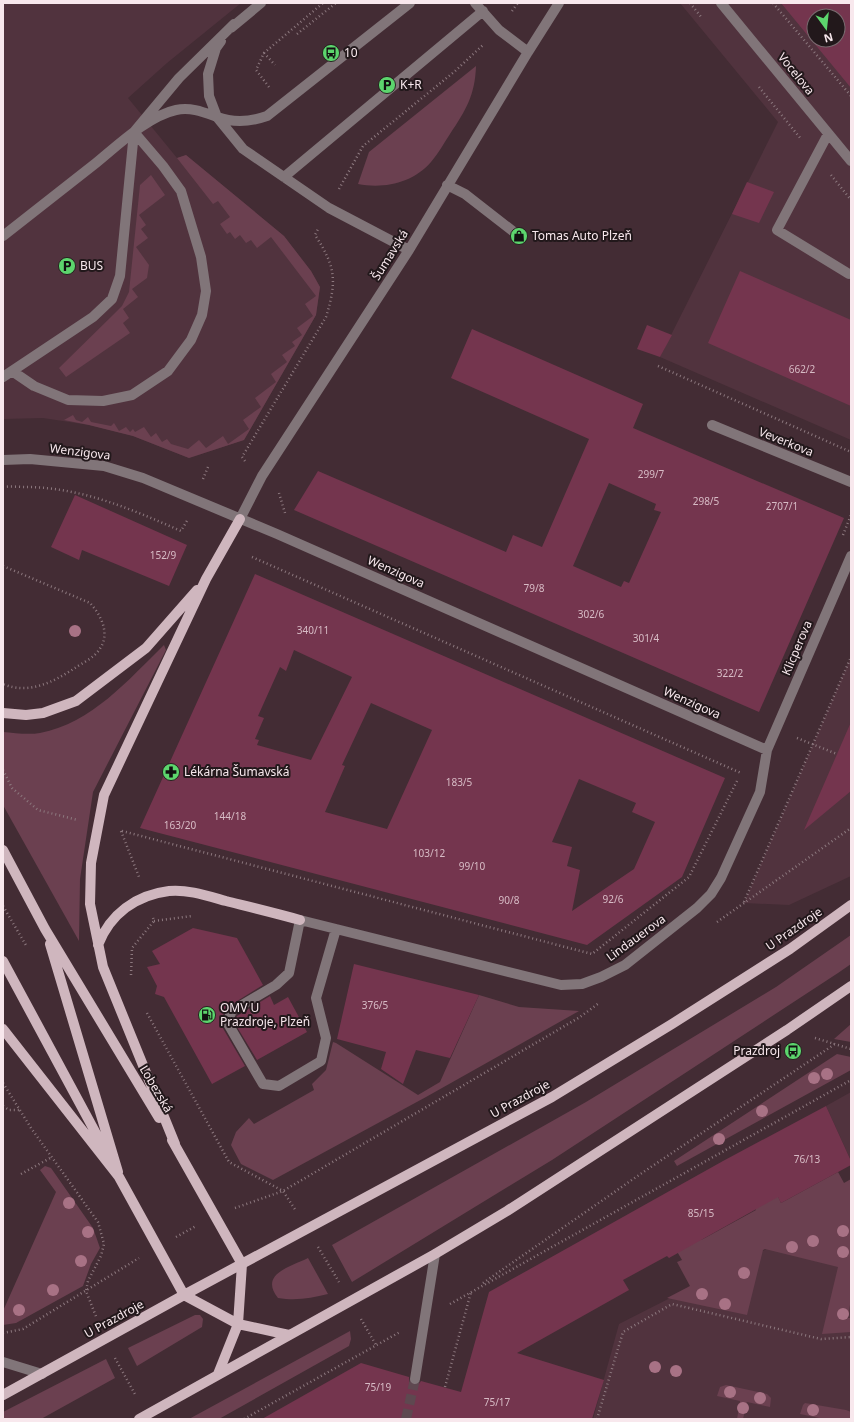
<svg xmlns="http://www.w3.org/2000/svg" width="854" height="1422" viewBox="0 0 854 1422" font-family="'Noto Sans',sans-serif">
	<style>
		.built { fill: #51333e; fill-rule: evenodd }
		.green { fill: #6b4050 }
		.building { fill: #74354e; fill-rule: evenodd }
		.lines { fill: none; stroke-linecap: round; stroke-linejoin: round }
		.minor-tunnel { stroke: #5e4850; stroke-width: 10; stroke-dasharray: 10 5; stroke-linecap: butt }
		.path { stroke: #8d797f; stroke-width: 2.5; stroke-dasharray: 1 3; stroke-linecap: butt }
		.minor { stroke: #817579; stroke-width: 10 }
		.major { stroke: #cfb6be; stroke-width: 10 }
		.tree { fill: #a87285 }
		.labels { text-anchor: middle; stroke-width: 4; stroke-linejoin: round; paint-order: stroke }
		.number-label { font-size: 10px; fill: #d7bbc5 }
		.poi-label { font-size: 12px; fill: #f8e8ed; stroke: #22181b; text-anchor: start }
		.street-label { font-size: 12px; fill: #f8e8ed; stroke: #22181b }
	</style>
	<rect width="100%" height="100%" fill="#432c34"/>
	<!-- built -->
	<path class="built" d="M3,3H241L167,63L128,98L177,158L186,155L284,236L311,271L320,287L316,315L244,440L189,458L133,436L89,425L43,418L3,419Z
		M680,3H851V440L660,357L778,122ZM814,16H838V40H814Z
		M851,657V876L789,905L744,903Z
		M851,1092V1161L826,1106Z
		M851,1206V1419H593L619,1324Z"/>
	<!-- green -->
	<path class="green" d="M476,66C475,95 466,110 450,134C444,143 438,154 431,162C413,183 384,189 358,184L369,152Z
		M186,155L284,236L311,271L320,287L316,315L244,440L189,458L133,436L89,425L64,420L73,415L76,420L82,422L88,417L91,422L111,426L114,423L119,431L126,427L130,432L133,429L135,432L144,427L151,437L156,433L162,442L167,439L171,444L188,449L199,440L206,448L223,436L228,444L249,429L243,420L261,407L255,398L276,382L271,374L287,362L282,355L295,346L292,342L302,335L297,328L313,316L305,304L316,296L271,237L257,248L251,240L246,243L240,235L235,239L230,232L227,234L220,224L230,217L218,201L213,204L177,158Z
		M151,175L165,195L139,215L146,225L141,229L148,238L136,247L149,265L147,278L132,289L138,297L123,309L129,318L123,323L130,333L66,377L59,368L114,314L122,306L129,292L140,185Z
		M164,645L166,650L93,792L80,879L79,941L3,805V732C14,733 29,735 40,733C92,723 128,680 164,645Z
		M851,935V964L838,973L552,1160L352,1282L332,1245L586,1102L776,987Z
		M479,995L519,1007L579,1011L426,1097L273,1180L241,1164L231,1145L236,1132L249,1118L254,1124L314,1090L312,1084L326,1070L333,1042L336,1043L418,1095L440,1082Z
		M851,1024V1042L834,1039Z
		M837,1054L851,1057V1070L677,1166L674,1161Z
		M728,1159L773,1185L781,1203L838,1172L844,1183L851,1179V1298L848,1318H851V1332L822,1334L838,1267L765,1249L763,1250L747,1315L667,1298L690,1286L677,1262L682,1260L675,1248L703,1239L756,1210Z
		M45,1166L51,1168L93,1228L100,1248L91,1264L83,1286L16,1323L3,1325V1311L56,1192L40,1170Z
		M308,1258L328,1294C311,1298 297,1301 278,1298C259,1274 290,1267 308,1258Z
		M195,1315H200L203,1319L202,1327L137,1366L128,1348Z
		M350,1331L351,1339L349,1346L219,1419H189Z
		M106,1359L115,1378L41,1419H3V1412Z
		M726,1385L767,1394L771,1398L770,1407L747,1402L743,1419H737L740,1401L717,1396L720,1387Z
		M805,1403L846,1410L851,1412V1419H824L800,1414L803,1405Z"/>
	<!-- building -->
	<path class="building" d="M781,3H851V88ZM814,16H838V40H814Z
		M747,182L774,192L759,223L732,214Z
		M740,271L851,320V406L708,343Z
		M647,325L672,335L660,357L637,349Z
		M472,329L643,404L633,428L844,518L759,712L294,510L318,471L506,552L513,535L542,547L589,439L451,378ZM609,483L656,504L654,510L661,512L629,583L624,581L621,587L573,566Z
		M75,495L187,545L169,586L82,550L79,560L51,547Z
		M255,574L725,778L682,877L587,945L140,828ZM294,650L352,677L311,760L257,745L259,740L255,739L264,718L258,716L280,667L286,671ZM371,703L432,730L387,829L325,812L345,766L342,765ZM579,779L636,803L632,812L655,822L634,869L572,911L580,870L567,866L572,847L552,842Z
		M851,722V791L804,830Z
		M193,928L237,938L263,985L226,1008L221,1020V1025L245,1066L212,1084L164,997L155,994L157,986L147,967L160,964L152,951Z
		M354,964L479,995L450,1058L416,1050L403,1084L381,1069L386,1052L337,1039Z
		M270,996L274,1005L288,997L307,1032L257,1060L234,1022L237,1016Z
		M826,1106L851,1161V1165L781,1203L778,1197L669,1258L667,1256L623,1280L629,1290L517,1353L604,1380L592,1419H262L361,1363L409,1377V1382L414,1385H418L421,1381L461,1392L489,1292L723,1161Z"/>
	<g class="lines">
		<!-- minor-tunnel -->
		<path class="minor-tunnel" d="M406,1419L415,1379"/>
		<!-- path -->
		<path class="path" d="M690,3L702,18
			M773,3L851,96
			M512,11L518,3
			M297,34L336,3
			M264,53L275,65
			M269,87L256,70L264,53L323,3
			M759,87L801,139
			M831,175L851,200
			M339,189L363,146L454,72L483,45
			M658,366L851,452
			M245,461L242,457L326,317C337,281 336,267 315,235L319,227
			M203,479L208,467
			M3,487C11,486 20,487 28,487C83,488 131,509 181,531L188,519
			M279,493L285,513
			M843,535L851,515
			M252,557L741,773
			M3,566L90,603C101,615 111,634 99,650C94,658 82,663 75,668C53,682 29,695 3,684
			M797,738L837,754
			M3,770L12,788L38,810L78,820
			M121,831L139,877
			M122,831L592,954L689,877L738,779
			M744,902L851,657
			M3,906L27,947
			M154,921L192,916
			M717,922L851,828
			M131,975L132,948L154,921L153,918
			M147,1013L229,1162L283,1191L296,1211
			M815,1038L851,1049
			M3,1083L31,1128L98,1222L104,1244L101,1256L88,1281L86,1291L97,1319
			M3,1106L9,1110H20
			M21,1174L52,1157
			M235,1208L283,1191L580,1017L599,1003
			M176,1237L196,1226
			M318,1247L339,1282
			M483,1283L639,1175L835,1044
			M450,1304L851,1080
			M361,1319L376,1345
			M3,1333L23,1329L139,1258
			M115,1358L136,1396
			M445,1387L471,1292
			M244,1419L400,1332
			M597,1419L623,1332L672,1304L821,1339L851,1337"/>
		<!-- minor -->
		<path class="minor" d="M475,3L499,30L528,52
			M721,3L851,161
			M231,28L261,3
			M221,41L216,48L208,74L209,96L217,117L243,149L329,208L409,250
			M828,134L777,230L849,274
			M284,177L483,11
			M447,185L465,194L519,236
			M3,236C34,212 65,187 96,163C118,145 148,116 176,110C191,107 203,112 217,117C234,123 250,122 267,116L410,3
			M12,371L34,386L68,400L103,401L132,395L168,371L191,340L202,315L206,291L201,257L181,191L163,166L134,132
			M3,377L93,317L112,299L120,276L134,132L179,78L234,24
			M712,425L851,482
			M3,460L30,459L104,466L143,478L277,534L767,750
			M240,519L262,476L409,250L528,52L559,3
			M336,929L316,998L326,1038L321,1061L279,1086L263,1084L227,1022L232,1011L276,985L289,973L300,920L561,985L582,984L601,977L625,965L697,908L711,894L721,878L760,792L767,750L851,556
			M3,1362L42,1374
			M415,1379L435,1254"/>
		<!-- major -->
		<path class="major" d="M3,713L26,715L43,713L76,701L146,648L197,590
			M3,850L45,929L159,1118
			M50,944L118,1172
			M98,945C110,914 136,895 169,891C187,889 208,896 226,901C250,907 275,913 300,920
			M3,961L106,1152
			M3,1029L119,1177L184,1295
			M172,1140L242,1264
			M175,1144L103,967L90,904L91,863L104,795L206,579L240,519
			M184,1295L238,1324L289,1335
			M218,1374L238,1324L242,1264
			M3,1395L184,1295L552,1097L672,1024L790,949L851,905
			M139,1419L435,1254L507,1211L787,1030L851,986"/>
	</g>
	<!-- trees -->
	<g class="tree">
		<circle cx="75" cy="631" r="6"/>
		<circle cx="827" cy="1074" r="6"/>
		<circle cx="814" cy="1078" r="6"/>
		<circle cx="762" cy="1111" r="6"/>
		<circle cx="719" cy="1139" r="6"/>
		<circle cx="69" cy="1203" r="6"/>
		<circle cx="843" cy="1231" r="6"/>
		<circle cx="88" cy="1232" r="6"/>
		<circle cx="813" cy="1241" r="6"/>
		<circle cx="792" cy="1247" r="6"/>
		<circle cx="843" cy="1252" r="6"/>
		<circle cx="81" cy="1261" r="6"/>
		<circle cx="744" cy="1273" r="6"/>
		<circle cx="53" cy="1290" r="6"/>
		<circle cx="702" cy="1294" r="6"/>
		<circle cx="725" cy="1304" r="6"/>
		<circle cx="19" cy="1310" r="6"/>
		<circle cx="843" cy="1314" r="6"/>
		<circle cx="655" cy="1367" r="6"/>
		<circle cx="676" cy="1371" r="6"/>
		<circle cx="730" cy="1392" r="6"/>
		<circle cx="760" cy="1398" r="6"/>
		<circle cx="743" cy="1408" r="6"/>
		<circle cx="813" cy="1410" r="6"/>
	</g>
	<!-- icons -->
	<defs>
		<g id="bus-disc" transform="scale(0.9)"><circle r="9.5" fill="#5cd56d" stroke="#22181b"/><path d="M-5-6H5V4H4V6H2V4H-2V6H-4V4H-5ZM-3.5-4V0h7V-4ZM-3.5 1.2v1.5H-2V1.2ZM2 1.2v1.5H3.5V1.2Z" fill="#111"/></g>
		<g id="parking-disc" transform="scale(0.9)"><circle r="9.5" fill="#5cd56d" stroke="#22181b"/><path d="M-3.5-5.5H1a3.5 3.5 0 0 1 0 7H-1V5.5H-3.5ZM-1-3.4V-.6H.8a1.4 1.4 0 0 0 0-2.8Z" fill="#111"/></g>
		<g id="shop-disc" transform="scale(0.9)"><circle r="9.5" fill="#5cd56d" stroke="#22181b"/><path d="M-5-2.5h2.3a2.7 3.5 0 0 1 5.4 0H5L5.5 6h-11ZM-1.5-2.5h3a1.5 2.3 0 0 0-3 0Z" fill="#111"/></g>
		<g id="pharmacy-disc" transform="scale(0.9)"><circle r="9.5" fill="#5cd56d" stroke="#22181b"/><path d="M-2-6h4v4h4v4h-4v4h-4v-4h-4v-4h4Z" fill="#111"/></g>
		<g id="fuel-disc" transform="scale(0.9)"><circle r="9.5" fill="#5cd56d" stroke="#22181b"/><path d="M-5.5-6h7V0h2V4h1.3V-2.5L3-4.5l.8-.8L6-3V5H2.5V1h-1V6h-7ZM-4.2-4.7v3.2H.2V-4.7Z" fill="#111"/></g>
	</defs>
	<g fill-rule="evenodd">
		<use href="#bus-disc" x="331" y="53"/>
		<use href="#parking-disc" x="387" y="85"/>
		<use href="#shop-disc" x="519" y="236"/>
		<use href="#parking-disc" x="67" y="266"/>
		<use href="#pharmacy-disc" x="171" y="772"/>
		<use href="#fuel-disc" x="207" y="1015"/>
		<use href="#bus-disc" x="793" y="1051"/>
	</g>
	<g class="labels">
		<!-- number labels -->
		<g class="number-label">
			<text x="802" y="373">662/2</text>
			<text x="651" y="478">299/7</text>
			<text x="706" y="505">298/5</text>
			<text x="782" y="510">2707/1</text>
			<text x="163" y="559">152/9</text>
			<text x="534" y="592">79/8</text>
			<text x="591" y="618">302/6</text>
			<text x="313" y="634">340/11</text>
			<text x="646" y="642">301/4</text>
			<text x="730" y="677">322/2</text>
			<text x="459" y="786">183/5</text>
			<text x="230" y="820">144/18</text>
			<text x="180" y="829">163/20</text>
			<text x="429" y="857">103/12</text>
			<text x="472" y="870">99/10</text>
			<text x="613" y="903">92/6</text>
			<text x="509" y="904">90/8</text>
			<text x="375" y="1009">376/5</text>
			<text x="807" y="1163">76/13</text>
			<text x="701" y="1217">85/15</text>
			<text x="378" y="1391">75/19</text>
			<text x="497" y="1406">75/17</text>
		</g>
		<!-- poi labels -->
		<g class="poi-label">
			<text x="344" y="57">10</text>
			<text x="400" y="89">K+R</text>
			<text x="532" y="240">Tomas Auto Plzeň</text>
			<text x="80" y="270">BUS</text>
			<text x="184" y="776">Lékárna Šumavská</text>
			<text x="220" y="1012">OMV U<tspan x="220" dy="14">Prazdroje, Plzeň</tspan></text>
			<text x="780" y="1055" text-anchor="end">Prazdroj</text>
		</g>
		<!-- street labels -->
		<g class="street-label">
			<text transform="translate(796 74) rotate(51)" y="4">Vocelova</text>
			<text transform="translate(390 255) rotate(-58)" y="4">Šumavská</text>
			<text transform="translate(786 442) rotate(22)" y="4">Veverkova</text>
			<text transform="translate(80 452) rotate(7)" y="4">Wenzigova</text>
			<text transform="translate(396 572) rotate(24)" y="4">Wenzigova</text>
			<text transform="translate(797 648) rotate(-67)" y="4">Klicperova</text>
			<text transform="translate(692 703) rotate(24)" y="4">Wenzigova</text>
			<text transform="translate(794 929) rotate(-35)" y="4">U Prazdroje</text>
			<text transform="translate(636 938) rotate(-36)" y="4">Lindauerova</text>
			<text transform="translate(156 1089) rotate(59)" y="4">Lobezská</text>
			<text transform="translate(520 1099) rotate(-29)" y="4">U Prazdroje</text>
			<text transform="translate(114 1319) rotate(-29)" y="4">U Prazdroje</text>
		</g>
	</g>
	<!-- border -->
	<rect width="854" height="1422" fill="none" stroke="#f8e8ed" stroke-width="8"/>
	<!-- north arrow -->
	<g transform="translate(826 28) rotate(165)"><circle r="19" fill="#22181b" stroke="#786b6f"/>
	<path d="M0-3L7 15L0 10L-7 15Z" fill="#5cd56d"/>
	<text y="-6" font-size="11" font-weight="bold" text-anchor="middle" fill="#f8e8ed">N</text>
	</g>
</svg>
